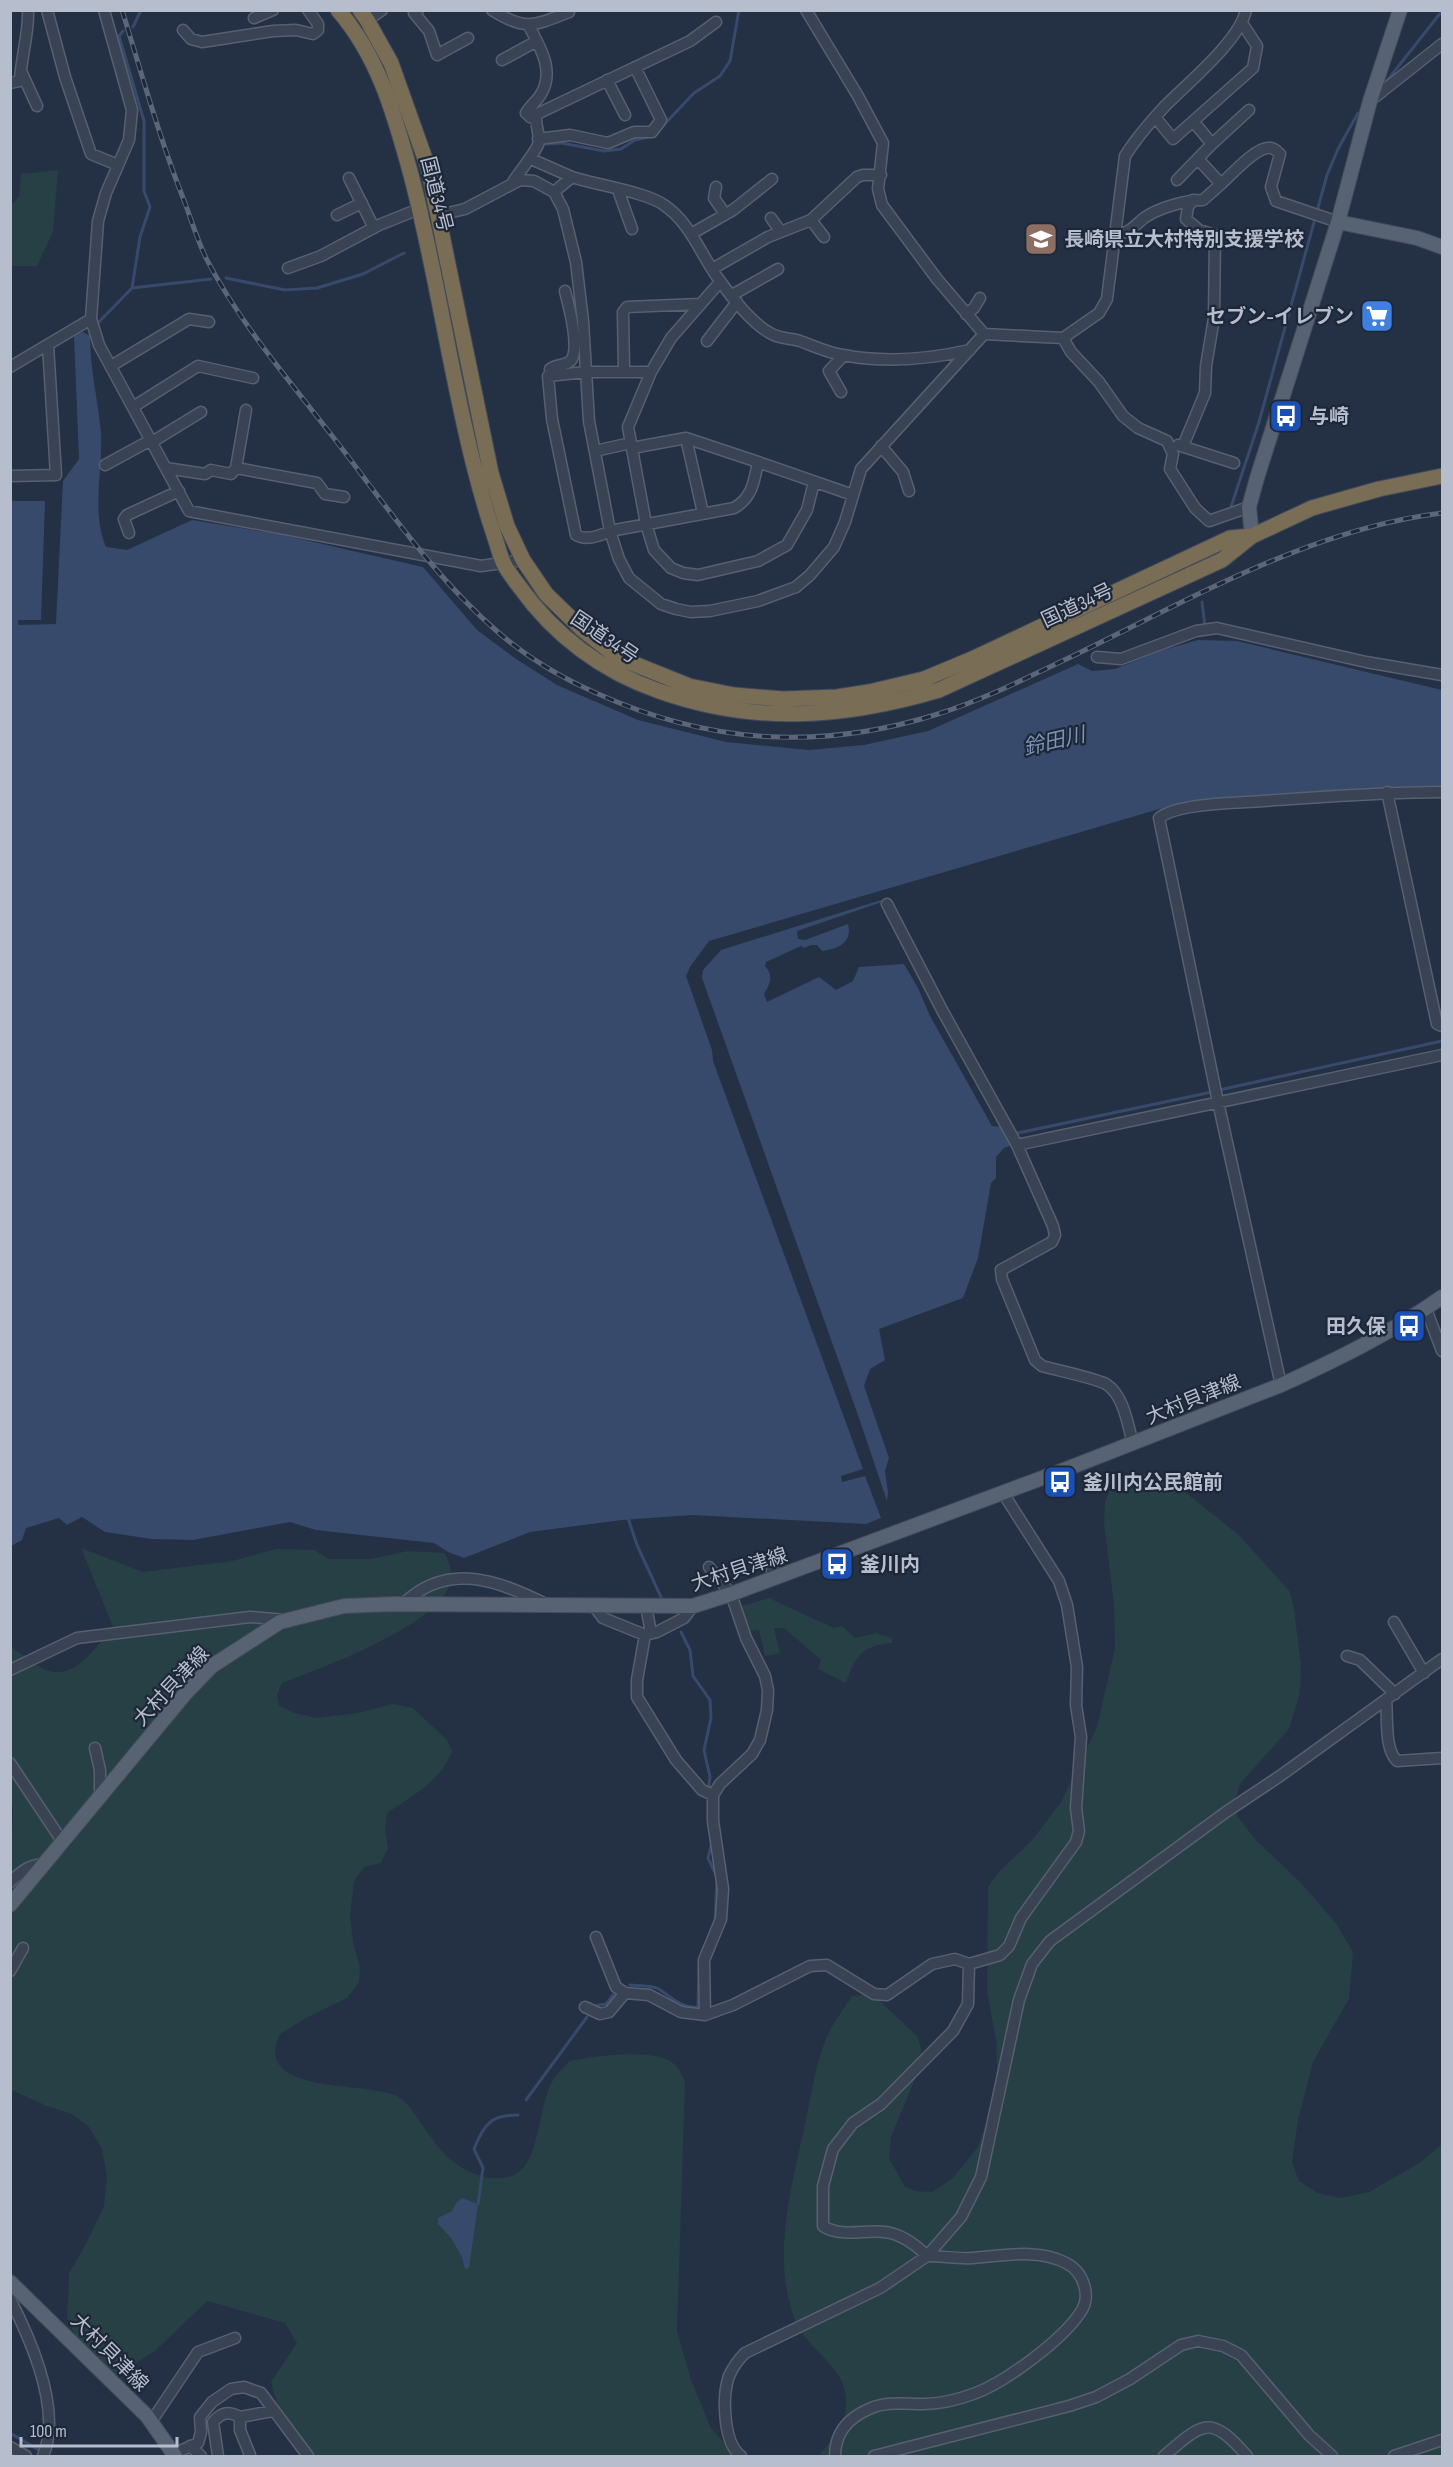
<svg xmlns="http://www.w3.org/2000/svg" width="1453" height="2467" viewBox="0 0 1453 2467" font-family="'Sofia Sans Condensed','Noto Sans JP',sans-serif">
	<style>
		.green { fill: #264045 }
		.water { fill: #374a6c }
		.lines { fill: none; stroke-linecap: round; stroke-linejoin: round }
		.stream { stroke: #374a6c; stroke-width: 3 }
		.minor-casing { stroke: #576070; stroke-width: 13 }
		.major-casing { stroke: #434b5c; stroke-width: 16 }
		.highway-casing { stroke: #414a5a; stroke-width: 17 }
		.minor { stroke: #394353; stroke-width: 10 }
		.major { stroke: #576273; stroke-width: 14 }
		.highway { stroke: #7a6d55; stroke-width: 15 }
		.rail-casing { stroke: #5b667a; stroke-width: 5 }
		.rail { stroke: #1e2738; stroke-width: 3; stroke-dasharray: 9; stroke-linecap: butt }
		.labels { text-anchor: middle; stroke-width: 4.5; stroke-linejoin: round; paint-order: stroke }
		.street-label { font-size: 20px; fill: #b6becd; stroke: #1e2738 }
		.poi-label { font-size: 20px; font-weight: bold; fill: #b6becd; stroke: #1e2738; text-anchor: start }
		.water-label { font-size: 21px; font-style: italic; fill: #7c92b6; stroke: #1e2738 }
	</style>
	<rect width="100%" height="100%" fill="#243044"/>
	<!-- green -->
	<path class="green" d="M58,170L53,232L37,266H11V206L19,196L21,174Z
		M1144,1474L1185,1492L1240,1536L1290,1592L1294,1609L1301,1664L1300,1693L1289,1729L1240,1784L1235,1801L1238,1817L1255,1839L1302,1884L1335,1922L1353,1952L1349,1999L1313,2062L1298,2120L1292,2162L1299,2181L1318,2193L1341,2198L1369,2192L1421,2162L1442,2144V2456H818C836,2435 852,2418 844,2388C838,2364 805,2345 796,2322C770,2260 792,2186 805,2124C811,2096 815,2066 826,2039C832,2024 843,2010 852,1996L863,1995L879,2000L918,2037L922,2054L915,2079L891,2137L889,2158L905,2187L916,2191L932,2192L953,2178L978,2147L991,2108L997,2072L996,2040L987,1992L988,1887L1000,1871L1033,1839L1061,1802L1097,1727L1115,1648L1114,1604L1104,1524L1105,1502L1112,1484L1124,1476Z
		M81,1548L143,1572L232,1561L276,1549L314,1550L329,1559H371L408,1551L445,1553C449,1563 454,1574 450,1584C437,1626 322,1668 282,1683L277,1695L279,1706L295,1713L316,1718L358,1713L393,1704L413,1708L447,1740L452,1751C441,1781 412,1796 387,1813L385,1829L388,1848L381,1863L364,1867L354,1881L350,1915L353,1942L360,1968L359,1982L347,1998L308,2017L280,2034C278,2039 275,2047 275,2052C276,2093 373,2083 397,2096C407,2102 412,2110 418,2119C438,2147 450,2168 485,2177C494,2179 508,2179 516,2174C540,2160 538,2107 552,2082C555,2075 564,2068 569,2061C593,2057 658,2046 676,2066C680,2070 683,2077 685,2082L677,2331L691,2380L711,2428L736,2456H309L281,2417L271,2382L297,2343L285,2323L207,2301L155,2351L117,2375L97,2367L80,2345L67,2319L69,2273L86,2244L104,2206L107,2177L102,2149L89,2127L72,2114L47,2106L11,2090L10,1886L13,1810L10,1785V1646C21,1653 31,1662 42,1668C73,1685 96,1646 113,1627Z
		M769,1598L834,1628L842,1626L855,1638L876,1633L892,1638V1643C862,1645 855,1657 846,1683L818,1669L821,1660L784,1628H774L780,1653L765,1656L759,1630L748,1631L742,1606Z"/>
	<!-- water -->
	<path class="water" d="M83,332L90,336C90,369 98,400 101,433C103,470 91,512 106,547L127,550L192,520L283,535L423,567L477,630L516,659L557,685L638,720L726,742L809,750L864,745L928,731L1078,664L1092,671L1115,669L1160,651L1198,640L1237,641L1442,690V788L1289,793L1180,803L709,941L690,967L686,976L712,1050L713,1061L863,1469L841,1476L842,1482L865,1476L881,1518L866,1524L692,1515L622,1520L530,1532L464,1558L448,1552L434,1543L316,1530L290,1522L193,1540L152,1539L105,1532L82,1517L67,1525L59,1518L26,1528L22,1540L11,1546V501H45L41,620H18V625L56,624L63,481L79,459L74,336Z
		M881,900L882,902L797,931L798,939L805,940L848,924C853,943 837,949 822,951L817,945H811L804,948L801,946L766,962L765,966C774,976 770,984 764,994L767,1002L819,977L836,990L853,981L859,967L904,964L918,988L930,1016L992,1126L1002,1127L1012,1145L1004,1148L996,1157V1178L991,1183L978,1258L963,1298L879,1329L885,1360L870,1369L864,1386L889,1458L885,1471L888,1492L887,1501L859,1418L702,978L703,970L721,950Z
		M462,2198L478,2204L469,2268L465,2269L462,2257L451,2238L438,2224V2218L452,2211L456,2203Z"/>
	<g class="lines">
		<!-- stream -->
		<path class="stream" d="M133,27L141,10
			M1386,82L1442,11
			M659,130L694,93L720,76L730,61L739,10
			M543,144L562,143L604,151L621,149L635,140L649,137
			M226,278L285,290L317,288L363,274L404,253
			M132,288L211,279
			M95,326L132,288L140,237L150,207L144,191V121L119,36L123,31
			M1230,510L1259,422L1327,175L1338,149L1358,113
			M1202,602L1205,627
			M1219,1090L1442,1041
			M1013,1134L1212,1092
			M628,1518L637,1545L661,1597
			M681,1632L690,1650L693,1676L710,1700L711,1718L704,1750L710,1777L708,1791
			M712,1842L708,1858L717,1877L715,1923
			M630,1985C638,1986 651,1985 659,1989C671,1997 682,2009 698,2007L699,1963
			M594,2006L606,2004L613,1995
			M526,2100L587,2017
			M478,2204L483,2168L474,2149C484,2124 491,2115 518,2115
			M10,2433L42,2452"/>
		<!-- minor casing -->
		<g class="minor-casing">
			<path id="minor" d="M47,10L65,77L91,154L118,165
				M104,10L132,110L129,140L106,193L98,221L91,319L99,345L189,511L481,566L523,560
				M418,10L414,13L429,31L437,55L468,38
				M492,10C525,31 534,26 569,12
				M806,10L858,96L883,143L878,189L882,205L937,279L984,334L1063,338L1099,313L1107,299L1125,156C1137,137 1151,121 1166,105C1188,83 1240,40 1246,10
				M254,18L273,10
				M529,26C540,47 555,71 541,94C537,101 530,106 526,113L530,117L535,119
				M354,29L382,10
				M183,30L191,39L202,42L273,31L296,30L313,34L318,30V24L308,10
				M502,60L537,41
				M21,71L37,106
				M607,80L625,115
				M10,83L20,81C21,57 29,34 28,10
				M1370,101L1442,44
				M1155,117L1173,139L1253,68L1257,46L1242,23
				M1193,121L1212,144L1249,110
				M538,139L570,135L608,143L634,132H652L661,120L635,67
				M531,159L572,177
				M1198,159L1221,184C1231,175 1255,148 1268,148C1273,147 1277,151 1280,154L1271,187L1276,201L1338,222
				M349,178L374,228
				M1177,180L1212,144
				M513,182C519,172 537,151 539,142C540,133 534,124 537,114L690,41L716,22
				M716,187L714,198L725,214
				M618,190L632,229
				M554,192L572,177C596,185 646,192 664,205C691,223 701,256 720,281C731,297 753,324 770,333C779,339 790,338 800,341C814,346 828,353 843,355C884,363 930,359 970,350
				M337,215L362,203
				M431,217L465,209L520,180L534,181L554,192L563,209L576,262L583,321L589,421L610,531L619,559L629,578L661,604L676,609L691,612L710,611L758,601L796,587L810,575L834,547L845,522L861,469L984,334
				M771,218L781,232
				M811,220L824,237
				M691,234L733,210L772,179
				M1116,234C1131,233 1134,226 1144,218C1158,208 1186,200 1203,200L1221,184
				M288,268L321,256L379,225L419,209
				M712,269L768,237L811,220L857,177L863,175H881
				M720,282L671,338L651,372H586L548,376L552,419L576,535C586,541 600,536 610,531L734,508C752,498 754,482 758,462L853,495
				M732,295L778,269
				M966,314L974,308L980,298
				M1063,338L1071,352L1099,382L1123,416L1138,428L1167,441L1173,454L1170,469L1195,508L1209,521L1249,507
				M707,341L737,302
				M111,366L189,319L209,322
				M10,367L91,319
				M624,371L623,312L627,307L699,304
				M651,372L628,427L646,524L654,550L671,568L683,573L698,575L758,561L787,545L807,510L814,482
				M551,375L550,369C556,364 568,366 572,359C579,345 569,306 565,291
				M841,392L829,371L844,355
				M133,407L198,366L253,378
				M152,442L201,412
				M1178,445L1234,463
				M881,446L903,472L909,491
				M1183,446L1205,393L1206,366L1214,318L1215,235L1199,230L1186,219L1188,207L1193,200
				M632,448L686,438
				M595,451L631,443
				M105,465L151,440
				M166,468L205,474L211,470L231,474L236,468L317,483L325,494L344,497
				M236,468L246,410
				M10,476L56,475L48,345
				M703,513L686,438L758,462
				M129,533L124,519L127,515L179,491
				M1097,657L1121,659L1196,631L1217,628L1366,662L1442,675
				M1387,792L1437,1024L1442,1026
				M887,904L942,1010L1017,1145L1053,1226L1055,1235L1052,1242L1001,1270L1002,1279L1035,1360L1042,1366C1056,1370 1095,1378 1106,1384C1124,1395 1128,1426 1133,1444
				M1017,1145L1442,1055
				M1426,1309L1442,1351
				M1281,1385L1218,1102L1159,818C1178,803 1237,803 1263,801C1323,797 1382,792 1442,792
				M772,1556V1579
				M709,1567L731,1594L746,1638L765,1676L768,1690L767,1710L760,1740L752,1754L720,1784L713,1795V1821L723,1889L721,1919L704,1960L705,2015L733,2005L810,1966L827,1965L874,1994L887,1995L932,1964L955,1959L969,1964L1000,1955L1009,1946L1021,1918L1076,1842L1079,1831L1076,1808L1081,1737L1076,1705L1077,1667L1067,1605L1059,1581L1003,1493
				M403,1604C447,1561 497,1580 546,1604
				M594,1606L603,1618L645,1635L657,1632L684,1618L693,1606
				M646,1606L651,1633
				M1394,1622L1424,1673
				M645,1635L637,1680V1697L676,1760L702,1790L713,1795
				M1347,1656L1360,1660L1395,1694
				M10,1670L77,1638L250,1617L285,1620
				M1386,1700C1388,1718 1384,1748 1397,1761L1442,1758
				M95,1748L100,1770V1798
				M10,1763L62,1841
				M10,1882C21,1872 28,1865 43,1864
				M596,1937L616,1987L625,1993
				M10,1971L23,1948
				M585,2007L600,2014L609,2012L625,1993L649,1995L681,2012L705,2015
				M10,2299C31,2340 62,2411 43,2456
				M240,2417L273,2411
				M151,2422L198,2352L235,2338
				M190,2446L201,2456
				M10,2447L26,2456
				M173,2454L198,2443L201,2432L200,2417L212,2402L231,2389L244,2387L261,2393L308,2456
				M218,2456L213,2422C222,2412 228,2411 240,2417V2430L250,2455
				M741,2456C723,2443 722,2396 729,2376C733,2367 738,2360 745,2353L880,2288L927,2256L961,2217L981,2177L1019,2000L1032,1964L1050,1941L1226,1812L1280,1776L1442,1659
				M835,2456C835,2433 848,2418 869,2409C886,2401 905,2404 923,2404C941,2404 960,2399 976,2393C1007,2381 1062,2340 1080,2313C1092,2297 1084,2272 1066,2263C1038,2248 1003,2256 972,2258C957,2259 942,2256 927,2256C916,2245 901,2234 885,2232C865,2229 841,2238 823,2226V2186L833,2149L853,2123L881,2104L953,2031L968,2004L969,1964
				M874,2456L1069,2406L1096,2397L1130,2379L1181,2345L1198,2341L1223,2346L1241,2355L1309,2435L1332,2456
				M1164,2456C1204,2422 1210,2414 1247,2456
				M1394,2456L1442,2440"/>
		</g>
		<!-- major casing -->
		<g class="major-casing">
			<path id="major" d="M1338,222L1417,238L1442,247
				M1252,536L1249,507L1257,478L1338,222L1370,101L1400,10
				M10,1905L185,1694L212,1666L280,1622L344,1606L394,1604L693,1606L731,1594L1069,1468L1281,1385C1336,1360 1393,1332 1442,1297
				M10,2282L147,2416L175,2456"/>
		</g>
		<!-- highway casing -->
		<g class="highway-casing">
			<path id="highway" d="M338,10C378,56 394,113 410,171C436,268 449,368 474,466C480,490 487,514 495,538C498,547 500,556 504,564C508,572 514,579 519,586C554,635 602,671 659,691C754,725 844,718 939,690L1222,560L1252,536L1312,508L1379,489L1442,476
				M360,10L367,20L391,63L428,167L491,473L507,526L523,560L546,594L583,630L617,657L689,686L734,695L783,699L837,697L869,692L924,679L972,659L1230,538L1252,536"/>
		</g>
		<!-- minor -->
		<use href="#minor" class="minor"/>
		<!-- major -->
		<use href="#major" class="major"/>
		<!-- highway -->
		<use href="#highway" class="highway"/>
		<!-- rail casing -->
		<g class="rail-casing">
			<path id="rail" d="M122,10C142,75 160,140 185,203C192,222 198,242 207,260C242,327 294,386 340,446C389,510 437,580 499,633C528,658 562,678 596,693C709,744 820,751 938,714C986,699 1030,676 1075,655C1193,598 1311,529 1442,513"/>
		</g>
		<!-- rail -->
		<use href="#rail" class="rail"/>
	</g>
	<!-- icons -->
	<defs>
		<g id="school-square" transform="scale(1.725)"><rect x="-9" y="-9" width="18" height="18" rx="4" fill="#8d6e63" stroke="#1e2738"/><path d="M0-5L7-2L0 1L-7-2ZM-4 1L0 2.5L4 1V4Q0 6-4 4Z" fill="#fff"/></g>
		<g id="supermarket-square" transform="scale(1.725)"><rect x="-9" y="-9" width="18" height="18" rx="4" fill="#3f7fe0" stroke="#1e2738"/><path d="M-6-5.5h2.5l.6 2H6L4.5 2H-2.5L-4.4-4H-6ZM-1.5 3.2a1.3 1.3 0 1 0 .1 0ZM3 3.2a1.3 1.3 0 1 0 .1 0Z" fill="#fff"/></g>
		<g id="bus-square" transform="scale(1.725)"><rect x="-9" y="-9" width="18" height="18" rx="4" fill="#1a4fb4" stroke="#1e2738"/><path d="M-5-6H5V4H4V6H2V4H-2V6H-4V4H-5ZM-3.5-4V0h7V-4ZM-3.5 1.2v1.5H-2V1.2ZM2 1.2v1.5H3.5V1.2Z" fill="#fff"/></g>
	</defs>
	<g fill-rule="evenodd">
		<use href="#school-square" x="1041" y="239"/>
		<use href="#supermarket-square" x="1377" y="316"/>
		<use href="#bus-square" x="1286" y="416"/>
		<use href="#bus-square" x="1409" y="1326"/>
		<use href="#bus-square" x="1060" y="1482"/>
		<use href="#bus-square" x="837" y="1564"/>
	</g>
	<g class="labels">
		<!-- street labels -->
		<g class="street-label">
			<text transform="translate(437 194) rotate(76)" y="7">国道34号</text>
			<text transform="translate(1077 605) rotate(-25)" y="7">国道34号</text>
			<text transform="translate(605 637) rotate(34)" y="7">国道34号</text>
			<text transform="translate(1193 1399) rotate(-22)" y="7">大村貝津線</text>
			<text transform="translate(739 1569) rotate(-18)" y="7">大村貝津線</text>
			<text transform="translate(171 1686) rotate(-47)" y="7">大村貝津線</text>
			<text transform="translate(110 2352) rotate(45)" y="7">大村貝津線</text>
		</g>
		<!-- poi labels -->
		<g class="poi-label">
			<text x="1064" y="246">長崎県立大村特別支援学校</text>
			<text x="1354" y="323" text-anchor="end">セブン-イレブン</text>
			<text x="1309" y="423">与崎</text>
			<text x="1386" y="1333" text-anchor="end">田久保</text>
			<text x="1083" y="1489">釜川内公民館前</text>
			<text x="860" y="1571">釜川内</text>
		</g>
		<!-- water labels -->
		<g class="water-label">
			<text transform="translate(1054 741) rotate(-13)" y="7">鈴田川</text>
		</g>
	</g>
	<!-- border -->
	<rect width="1453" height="2467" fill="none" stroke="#b6becd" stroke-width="24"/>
	<!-- scale -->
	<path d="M21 2437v9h156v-9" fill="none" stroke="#b6becd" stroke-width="3"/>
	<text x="30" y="2437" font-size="18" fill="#b6becd" stroke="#1e2738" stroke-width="4.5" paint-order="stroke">100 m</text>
</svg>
